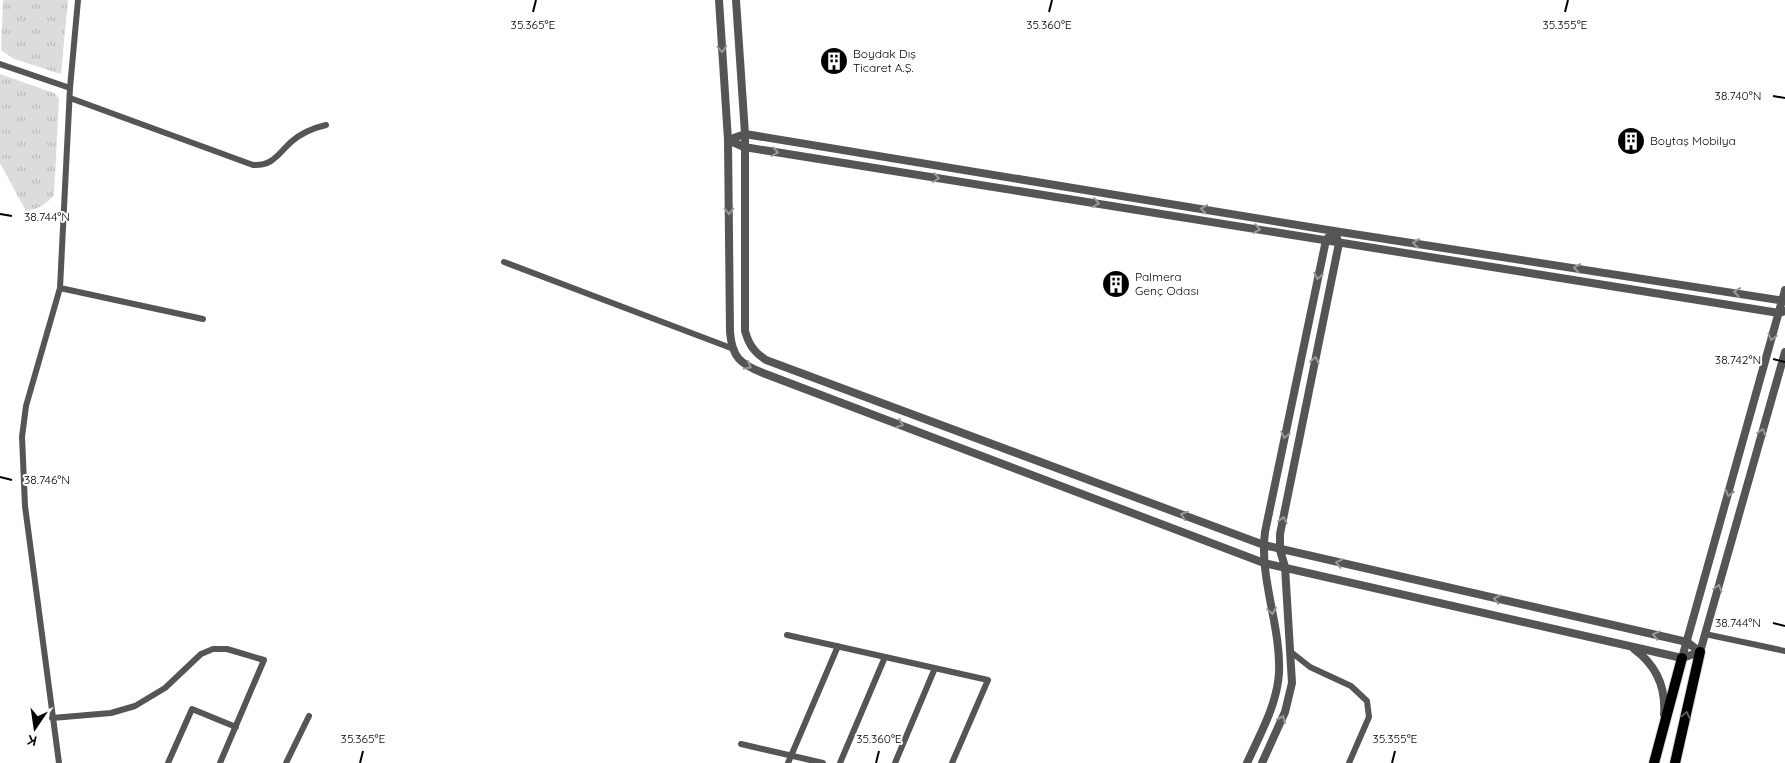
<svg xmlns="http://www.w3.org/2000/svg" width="1785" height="763" viewBox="0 0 1785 763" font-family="Quicksand,sans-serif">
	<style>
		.grass { fill: url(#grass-tufts) }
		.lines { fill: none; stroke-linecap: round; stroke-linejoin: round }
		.trunk-casing { stroke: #dbdbdb; stroke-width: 12 }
		.minor { stroke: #555; stroke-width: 6 }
		.tertiary { stroke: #555; stroke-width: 8 }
		.trunk { stroke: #000; stroke-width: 10 }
		.oneway { stroke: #999 }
		.oneway2 { stroke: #595959 }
		.ticks { fill: none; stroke: #000; stroke-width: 2 }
		.labels { text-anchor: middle; stroke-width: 4; stroke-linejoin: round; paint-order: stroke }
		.poi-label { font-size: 12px; fill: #000; stroke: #fff; text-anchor: start }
		.ticks-label { font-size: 12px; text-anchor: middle; fill: #000; stroke: #fff; stroke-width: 4; stroke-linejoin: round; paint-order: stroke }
	</style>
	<defs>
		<pattern id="grass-tufts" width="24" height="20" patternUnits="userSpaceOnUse" patternTransform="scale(1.25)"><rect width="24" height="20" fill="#dcdcdc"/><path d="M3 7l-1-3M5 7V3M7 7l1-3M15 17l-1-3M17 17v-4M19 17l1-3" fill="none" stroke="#bbb"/></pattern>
	</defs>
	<rect width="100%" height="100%" fill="#fff"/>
	<!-- grass -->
	<path class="grass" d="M3,0H68L61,74L14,59L1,50Z
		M0,74L54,93L59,98L54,195C47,204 38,209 26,211L0,163Z"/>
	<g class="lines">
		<!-- trunk casing -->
		<g class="trunk-casing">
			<path id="trunk" d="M1654,763L1682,658
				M1675,763L1700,652"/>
		</g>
		<!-- minor -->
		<path class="minor" d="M0,64L70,88
			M70,98L253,165C273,166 278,154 291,142C301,133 313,128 326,125
			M504,262L731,348
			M60,288L203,319
			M1705,634L1785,651
			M787,635L988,680L952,763
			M1291,652L1310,667L1351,686L1367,701L1369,717L1349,763
			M52,718L111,713L135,706L165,688L201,654L213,649H227L264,660L220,763
			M741,744L823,763
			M59,763L25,506L22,437L26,406L60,288L70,88L78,0
			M168,763L192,709L236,727
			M286,763L309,716
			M788,763L838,646
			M840,763L885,657
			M895,763L935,668"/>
		<!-- tertiary -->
		<path class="tertiary" d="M719,0L728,140L730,332C732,357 740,364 763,373L1264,563L1682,658L1700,652
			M736,0L745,134V331C749,345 754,352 766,360L1264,545L1687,642L1700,652
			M728,140L744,147L1779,313L1785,311
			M728,140L745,134L1334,231L1785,301
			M1634,649C1656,665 1666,686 1664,714
			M1700,652L1785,352
			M1682,658L1785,290
			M1247,763C1260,734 1277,705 1279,673C1281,625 1259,579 1265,532L1326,240L1334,231L1339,243L1280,534V550L1285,567L1292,683L1285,712L1262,763"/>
		<!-- trunk -->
		<use href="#trunk" class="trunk"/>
	</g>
	<!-- one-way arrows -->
	<defs><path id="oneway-chevron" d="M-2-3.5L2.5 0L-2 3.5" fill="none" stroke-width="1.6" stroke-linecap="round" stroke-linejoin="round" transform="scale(1.25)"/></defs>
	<g class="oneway">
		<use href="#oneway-chevron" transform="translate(722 49) rotate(86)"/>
		<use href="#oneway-chevron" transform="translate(775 152) rotate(9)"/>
		<use href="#oneway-chevron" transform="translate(936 178) rotate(9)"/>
		<use href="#oneway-chevron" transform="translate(1096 203) rotate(9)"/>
		<use href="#oneway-chevron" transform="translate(1204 209) rotate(-171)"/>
		<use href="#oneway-chevron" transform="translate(729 211) rotate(90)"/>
		<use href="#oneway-chevron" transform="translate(1257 229) rotate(9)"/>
		<use href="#oneway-chevron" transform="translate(1416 243) rotate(-171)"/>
		<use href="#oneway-chevron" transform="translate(1577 268) rotate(-171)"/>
		<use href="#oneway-chevron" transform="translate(1318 276) rotate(102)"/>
		<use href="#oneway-chevron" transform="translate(1737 292) rotate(-171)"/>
		<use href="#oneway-chevron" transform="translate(1772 337) rotate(105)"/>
		<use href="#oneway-chevron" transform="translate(1315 360) rotate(-78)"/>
		<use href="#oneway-chevron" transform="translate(748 366) rotate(29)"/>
		<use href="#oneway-chevron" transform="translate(900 424) rotate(21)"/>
		<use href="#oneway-chevron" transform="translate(1762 432) rotate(-74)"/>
		<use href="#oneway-chevron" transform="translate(1285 435) rotate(102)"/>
		<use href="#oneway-chevron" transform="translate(1729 493) rotate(105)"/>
		<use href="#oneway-chevron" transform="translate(1184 515) rotate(-160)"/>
		<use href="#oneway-chevron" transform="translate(1283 520) rotate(-78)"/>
		<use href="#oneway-chevron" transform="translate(1339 563) rotate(-167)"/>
		<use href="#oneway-chevron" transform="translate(1718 588) rotate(-74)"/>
		<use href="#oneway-chevron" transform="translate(1497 599) rotate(-167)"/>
		<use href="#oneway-chevron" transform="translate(1272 611) rotate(81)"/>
		<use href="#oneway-chevron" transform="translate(1656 635) rotate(-167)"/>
		<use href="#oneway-chevron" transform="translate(1282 719) rotate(-66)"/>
	</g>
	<use class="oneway2" href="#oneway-chevron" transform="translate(1686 715) rotate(-77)"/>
	<!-- ticks -->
	<path class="ticks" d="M533,12L536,0M1049,12L1052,0M1565,12L1568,0M1773,96L1785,98M0,214L12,216M1773,359L1785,362M0,477L12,480M1773,623L1785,626M360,763L363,751M876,763L879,751M1392,763L1395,751"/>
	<!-- icons -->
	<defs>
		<g id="building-disc" transform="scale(1.4375)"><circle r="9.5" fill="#000" stroke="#fff"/><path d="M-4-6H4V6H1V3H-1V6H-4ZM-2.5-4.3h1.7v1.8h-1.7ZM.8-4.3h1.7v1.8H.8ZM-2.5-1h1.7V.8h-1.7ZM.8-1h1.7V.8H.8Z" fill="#fff"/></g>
	</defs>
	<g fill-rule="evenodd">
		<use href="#building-disc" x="834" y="61"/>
		<use href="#building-disc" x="1631" y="141"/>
		<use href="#building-disc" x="1116" y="284"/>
	</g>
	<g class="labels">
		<!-- poi labels -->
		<g class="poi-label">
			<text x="853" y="58">Boydak Dış<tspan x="853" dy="14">Ticaret A.Ş.</tspan></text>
			<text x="1650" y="145">Boytaş Mobilya</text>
			<text x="1135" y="281">Palmera<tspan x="1135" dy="14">Genç Odası</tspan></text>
		</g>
	</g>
	<g class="ticks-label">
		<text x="533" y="29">35.365°E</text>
		<text x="1049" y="29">35.360°E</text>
		<text x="1565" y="29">35.355°E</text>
		<text x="1738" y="100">38.740°N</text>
		<text x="47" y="221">38.744°N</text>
		<text x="1738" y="364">38.742°N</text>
		<text x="47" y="484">38.746°N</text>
		<text x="1738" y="627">38.744°N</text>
		<text x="363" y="743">35.365°E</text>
		<text x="879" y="743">35.360°E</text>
		<text x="1395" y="743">35.355°E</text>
	</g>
	<!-- north arrow -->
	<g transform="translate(35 728) rotate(193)" stroke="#ffffff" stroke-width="4" paint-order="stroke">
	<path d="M0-4L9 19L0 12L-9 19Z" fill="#000000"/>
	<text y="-8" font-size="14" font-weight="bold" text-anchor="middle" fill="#000000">K</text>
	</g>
</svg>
